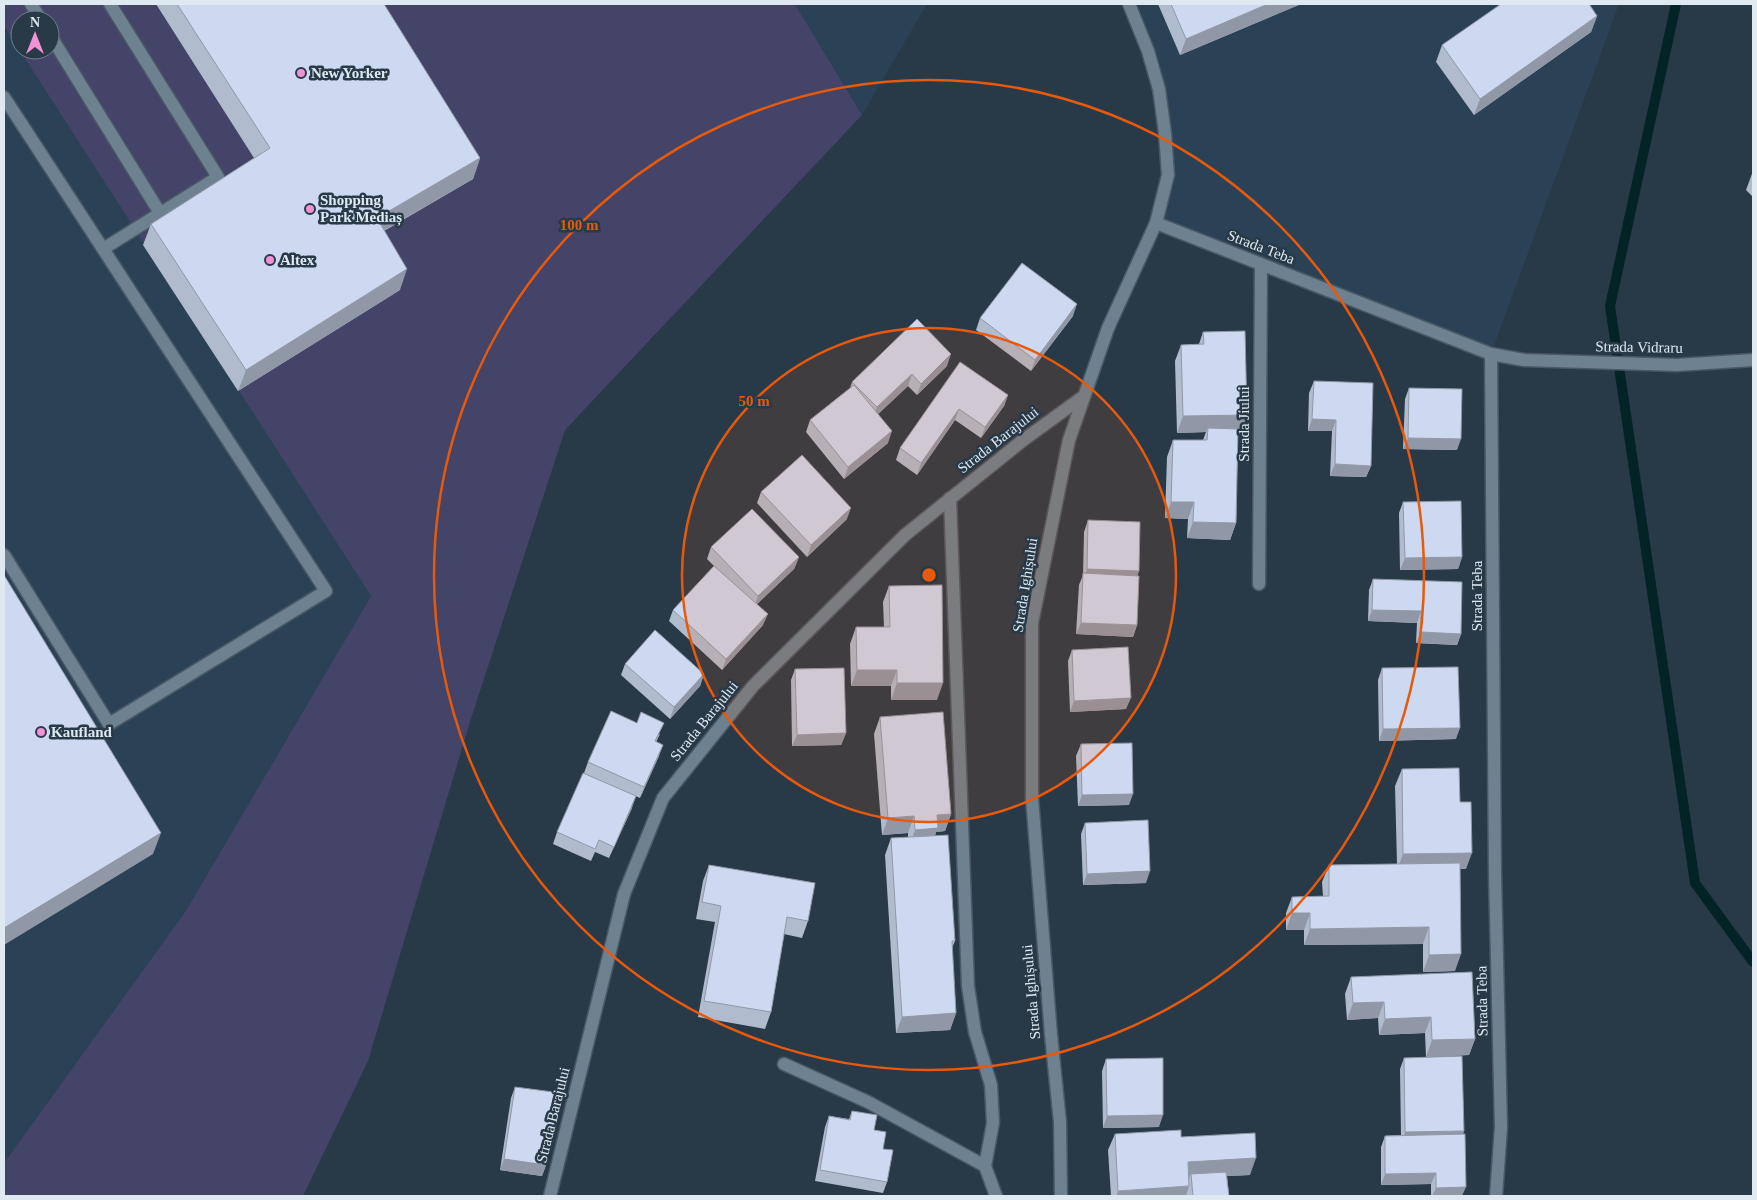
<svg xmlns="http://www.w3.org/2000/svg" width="1757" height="1200" viewBox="0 0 1757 1200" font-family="Georgia,serif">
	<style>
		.built { fill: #2b4256 }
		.green { fill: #434467; fill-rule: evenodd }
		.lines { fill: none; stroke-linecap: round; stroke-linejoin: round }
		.stream { stroke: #042326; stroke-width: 10 }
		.lane-casing { stroke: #495865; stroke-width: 15 }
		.street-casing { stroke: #495865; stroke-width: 15 }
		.secondary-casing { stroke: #495865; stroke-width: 15 }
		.lane { stroke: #6d8191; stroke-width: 12 }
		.street { stroke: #6d8191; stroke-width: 12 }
		.secondary { stroke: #6d8191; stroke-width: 12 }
		.wall { fill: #b0bbce }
		.shaded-wall { fill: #9098a8 }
		.building { fill: #cdd9f0; stroke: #9098a8 }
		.ring { fill: none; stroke: #e8590c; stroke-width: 2.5 }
		.poi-dot { fill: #f391d5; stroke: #283948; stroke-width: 2 }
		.labels { text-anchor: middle; stroke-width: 5; stroke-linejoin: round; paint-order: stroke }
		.poi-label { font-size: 15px; font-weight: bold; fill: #dee9f2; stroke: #283948; text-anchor: start }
		.street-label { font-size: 15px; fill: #dee9f2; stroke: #283948 }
		.centre { fill: #e8590c; stroke: #283948; stroke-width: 2.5 }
		.ring-label { font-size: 15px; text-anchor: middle; font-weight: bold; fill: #e8590c; stroke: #283948; stroke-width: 5; stroke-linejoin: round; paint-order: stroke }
	</style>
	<rect width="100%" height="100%" fill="#283948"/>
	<!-- built -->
	<path class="built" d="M795,4H927L862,115Z
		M1129,4H1619L1491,354L1156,223L1168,175L1165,133Z
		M4,26L371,596L185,912L4,1163Z"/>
	<!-- green -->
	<path class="green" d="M4,4H795L862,115L565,430L470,722L368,1061L303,1196H4V1163L185,912L371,596L4,26ZM20,20H50V50H20Z"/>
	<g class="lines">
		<!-- stream -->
		<path class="stream" d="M1676,4L1610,306L1695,883L1753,962"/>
		<!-- lane casing -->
		<g class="lane-casing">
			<path id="lane" d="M31,4L41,20
				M50,35L160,213
				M4,97L326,591L109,724L4,555
				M103,249L218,177L110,4"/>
		</g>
		<!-- street casing -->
		<g class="street-casing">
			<path id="street" d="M1156,223L1491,354L1524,360L1677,365L1753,360
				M1491,354L1495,875L1501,1127L1496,1196
				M950,498L968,986L975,1032L991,1085L993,1123L985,1166L996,1196
				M1259,584L1261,264
				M784,1064L868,1102L985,1166
				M550,1196L624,894L663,798L753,686L905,535L1022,441L1084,396"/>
		</g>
		<!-- secondary casing -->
		<g class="secondary-casing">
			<path id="secondary" d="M1061,1196L1060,1122L1051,1035L1032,798V623L1069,440L1108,328L1156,223L1168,175L1165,133L1159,89L1148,51L1129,4"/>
		</g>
		<!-- lane -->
		<use href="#lane" class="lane"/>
		<!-- street -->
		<use href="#street" class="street"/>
		<!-- secondary -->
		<use href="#secondary" class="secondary"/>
	</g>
	<!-- wall -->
	<path class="wall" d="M156,4H384L480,158L473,179L384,231L400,290L238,391L143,245L151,224L254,158Z
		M1158,4H1301L1180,55Z
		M1591,4L1590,5L1597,16L1591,32L1474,115L1436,62L1442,45Z
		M1753,171V197L1746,190Z
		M1073,316L1031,371L976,330L980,318Z
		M1203,332L1247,415L1241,431H1238L1236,523L1230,540L1187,538L1188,519L1165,518L1167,457L1173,440H1203L1206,432L1177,433L1175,361L1181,345L1199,344Z
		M960,362L1008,395L1004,406L981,438L955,420L917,475L896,460L900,448Z
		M947,366L917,395L908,386L878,414L888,443L844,479L806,432L810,420L850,388L852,382Z
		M1314,381L1371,466L1366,477L1330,476L1332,431H1308L1309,393Z
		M1409,388L1457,450L1403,449L1405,399Z
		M761,492L847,519L807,557L757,503Z
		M1403,502L1462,557L1458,569L1400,570L1399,513Z
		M1088,520L1139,571L1137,576V625L1133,637L1076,634L1079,585L1083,575L1084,532Z
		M711,547L799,557L794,569L757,604L763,625L722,670L669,621L673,610L714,566L707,559Z
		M1373,579L1461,634L1457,645L1416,643L1417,623L1368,621L1369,590Z
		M889,586L937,700H891V686H851L850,644L856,627H884L883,602Z
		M1072,650L1126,709L1070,712L1068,661Z
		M625,664L704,674L700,686L670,719L621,675Z
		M1382,668L1456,739L1379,741L1378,680Z
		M795,669L846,733L841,745L792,746L791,680Z
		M880,717L951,814L945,831L936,832L935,836L955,941L952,948L956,1013L950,1030L896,1033L885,855L891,838H908V833L882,835L874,734Z
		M660,734L656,742L659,756L640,798L628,793L632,808L609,858L595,852L591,861L553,844L557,832L584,773L588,762Z
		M1081,744L1129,805L1078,806L1076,756Z
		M1402,769L1460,802L1466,869H1460L1455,971L1423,972V944L1304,945V930H1286V913L1292,897L1323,896L1322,882L1329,865L1397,864L1395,786Z
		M1085,823L1146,883L1083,885L1081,834Z
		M709,865L808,921L802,938L784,934L771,1012L765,1029L698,1017L715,922L696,919L703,881Z
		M1351,977L1475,1039L1469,1055L1426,1057L1425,1033L1379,1035L1378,1018L1347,1020L1345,994Z
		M1404,1058L1464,1131L1463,1134L1462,1196H1431V1184L1381,1185V1147L1385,1136L1401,1135L1400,1069Z
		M1106,1059L1159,1127L1103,1128L1102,1071Z
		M515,1087L551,1145H549L546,1165L542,1176L500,1170L511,1098Z
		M852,1111L874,1130L883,1149L887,1182L883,1193L815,1181L825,1127L829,1116L849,1119Z
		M1115,1134L1181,1137L1250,1175L1227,1176L1229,1196H1111L1108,1150Z"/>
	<!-- shaded-wall -->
	<path class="shaded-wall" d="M1268,4H1301L1180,55L1186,39Z
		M1597,16L1591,32L1474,115L1480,99Z
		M480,158L473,179L369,239L377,218Z
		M407,269L400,290L238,391L246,370Z
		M1077,304L1073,316L1031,371L1035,360Z
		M951,354L947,366L917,395L921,384Z
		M912,374L908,386L873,419L877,407Z
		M1008,395L1004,406L981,438L985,427Z
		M959,409L955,420L917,475L921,463Z
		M1247,415L1241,431L1208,432V428L1206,432L1177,433L1183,416Z
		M1312,419L1336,420L1332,431H1308Z
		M892,431L888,443L844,479L848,467Z
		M1408,438L1461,439L1457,450L1403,449Z
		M1335,464L1371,466L1366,477L1330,476Z
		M1171,502H1194L1188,519L1165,518Z
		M851,508L847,519L807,557L811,545Z
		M1193,522L1236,523L1230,540L1187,538Z
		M799,557L794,569L754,607L758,596Z
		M1462,557L1458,569L1400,570L1405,558Z
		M1087,569L1139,571L1135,582L1083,580Z
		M1372,610L1421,611L1417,623L1368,621Z
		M768,614L763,625L722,670L726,659Z
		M1081,623L1137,625L1133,637L1076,634Z
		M1421,632L1461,634L1457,645L1416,643Z
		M857,670H897L891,686H851Z
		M704,674L700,686L670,719L674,707Z
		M897,683H943L937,700H891Z
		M1131,698L1126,709L1070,712L1074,701Z
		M1460,728L1456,739L1379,741L1383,729Z
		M846,733L841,745L792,746L797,735Z
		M663,745L659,756L640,798L644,787Z
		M1133,794L1129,805L1078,806L1082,795Z
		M636,796L632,808L609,858L614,847Z
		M951,814L945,831L936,832L932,845L909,846L915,830L937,815Z
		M914,816L908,833L882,835L888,818Z
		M161,833L153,854L4,945V928Z
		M1472,853L1466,869L1397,870L1403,854Z
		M1150,871L1146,883L1083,885L1087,874Z
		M1292,913H1310L1304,930H1286Z
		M1429,927L1423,944L1304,945L1310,929Z
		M1461,954L1455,971L1423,972L1429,955Z
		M1384,1002L1378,1018L1347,1020L1353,1003Z
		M956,1013L950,1030L896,1033L902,1017Z
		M1431,1017L1425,1033L1379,1035L1385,1019Z
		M1475,1039L1469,1055L1426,1057L1432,1040Z
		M1163,1115L1159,1127L1103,1128L1107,1116Z
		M1464,1131L1460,1142L1401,1144L1405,1132Z
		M551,1134H555L551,1145H547Z
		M1256,1158L1250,1175L1191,1178V1174L1189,1178L1182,1179L1188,1162Z
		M504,1159L546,1165L542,1176L500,1170Z
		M1436,1173L1431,1184L1381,1185L1385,1174Z
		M1189,1186L1186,1196H1116L1118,1191Z
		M1466,1187L1462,1196H1432L1436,1188Z"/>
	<!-- building -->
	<path class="building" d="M177,4H384L480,158L377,218L407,269L246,370L151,224L270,148Z
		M1171,4H1268L1186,39Z
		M1501,4H1589L1597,16L1480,99L1442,45Z
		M1022,263L1077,304L1035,360L980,318Z
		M917,319L951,354L921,384L912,374L877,407L852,382Z
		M1245,331L1247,415L1183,416L1181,345L1204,344L1203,332Z
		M960,362L1008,395L985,427L959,409L921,463L900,448Z
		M1314,381L1373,383L1371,466L1335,464L1336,420L1312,419Z
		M854,385L892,431L848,467L810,420Z
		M1409,388L1462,389L1461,439L1408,438Z
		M1208,428L1238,429L1236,523L1193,522L1194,502H1171L1173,440H1207Z
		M802,455L851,508L811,545L761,492Z
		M1461,501L1462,557L1405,558L1403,502Z
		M752,509L799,557L758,596L711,547Z
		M1088,520L1140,522L1139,571L1087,569Z
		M714,566L768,614L726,659L673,610Z
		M1083,573L1139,576L1137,625L1081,623Z
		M4,575L161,833L4,928Z
		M1373,579L1462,582L1461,634L1421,632V611L1372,610Z
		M942,585L943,683H897V670H857L856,627H890L889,586Z
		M655,630L704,674L674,707L625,664Z
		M1128,647L1131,698L1074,701L1072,650Z
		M1458,667L1460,728L1383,729L1382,668Z
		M844,668L846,733L797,735L795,669Z
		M611,711L637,723L641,712L664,723L655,741L663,745L644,787L588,762Z
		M943,712L951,814L937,815L938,828L915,830L914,816L888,818L880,717Z
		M1132,743L1133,794L1082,795L1081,744Z
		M1459,768L1460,802H1471L1472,853L1403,854L1402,769Z
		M583,773L636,796L614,847L599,840L595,849L557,832Z
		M1148,820L1150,871L1087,874L1085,823Z
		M948,835L955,941H952L956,1013L902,1017L891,838Z
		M1460,863L1461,954L1429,955V927L1310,929V913H1292V897L1329,896V865Z
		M709,865L815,883L808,921L787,917L771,1012L704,1001L721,906L702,902Z
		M1472,972L1475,1039L1432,1040L1431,1017L1385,1019L1384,1002L1353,1003L1351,977Z
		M1462,1056L1464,1131L1405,1132L1404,1058Z
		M1163,1058V1115L1107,1116L1106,1059Z
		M515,1087L561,1093L555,1134H551L546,1165L504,1159Z
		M852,1111L877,1115L874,1130L886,1132L883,1149L893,1150L887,1182L820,1170L829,1116L850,1120Z
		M1181,1130V1137L1255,1133L1256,1158L1188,1162L1189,1186L1118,1191L1115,1134Z
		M1465,1134L1466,1187L1436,1188V1173L1385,1174V1136Z
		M1226,1172L1229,1196H1193L1191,1174Z"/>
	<!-- distance rings -->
	<circle cx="929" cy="575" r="247" fill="#e8590c" fill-opacity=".12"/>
	<g class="ring">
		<circle cx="929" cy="575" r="247"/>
		<circle cx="929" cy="575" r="495"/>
	</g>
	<!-- markers -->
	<g class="poi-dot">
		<circle cx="301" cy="73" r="5"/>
		<circle cx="310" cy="209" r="5"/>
		<circle cx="270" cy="260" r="5"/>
		<circle cx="41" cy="732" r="5"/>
	</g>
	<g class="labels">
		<!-- poi labels -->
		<g class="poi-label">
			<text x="311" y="78">New Yorker</text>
			<text x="320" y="205">Shopping<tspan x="320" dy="17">Park Mediaș</tspan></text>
			<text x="280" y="265">Altex</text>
			<text x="51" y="737">Kaufland</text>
		</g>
		<!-- street labels -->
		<g class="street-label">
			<text transform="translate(1261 247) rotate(21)" y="5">Strada Teba</text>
			<text transform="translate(1639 347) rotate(1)" y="5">Strada Vidraru</text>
			<text transform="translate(1244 424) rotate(-90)" y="5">Strada Jiului</text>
			<text transform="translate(998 440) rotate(-38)" y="5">Strada Barajului</text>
			<text transform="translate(1025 585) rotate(-81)" y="5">Strada Ighișului</text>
			<text transform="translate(1477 596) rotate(-90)" y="5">Strada Teba</text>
			<text transform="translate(704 721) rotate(-51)" y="5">Strada Barajului</text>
			<text transform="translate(1031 992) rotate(-95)" y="5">Strada Ighișului</text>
			<text transform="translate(1482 1001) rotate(-91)" y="5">Strada Teba</text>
			<text transform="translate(553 1115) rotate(-76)" y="5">Strada Barajului</text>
		</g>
	</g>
	<circle cx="929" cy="575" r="8" class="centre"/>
	<g class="ring-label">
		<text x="579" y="230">100 m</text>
		<text x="754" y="406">50 m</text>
	</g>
	<!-- border -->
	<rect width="1757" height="1200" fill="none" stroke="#dee9f2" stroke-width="10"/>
	<!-- north arrow -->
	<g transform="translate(35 35)"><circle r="24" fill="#283948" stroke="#717f8c"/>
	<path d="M0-4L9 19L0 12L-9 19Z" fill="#f391d5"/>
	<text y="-8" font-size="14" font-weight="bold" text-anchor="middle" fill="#dee9f2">N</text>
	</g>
</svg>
